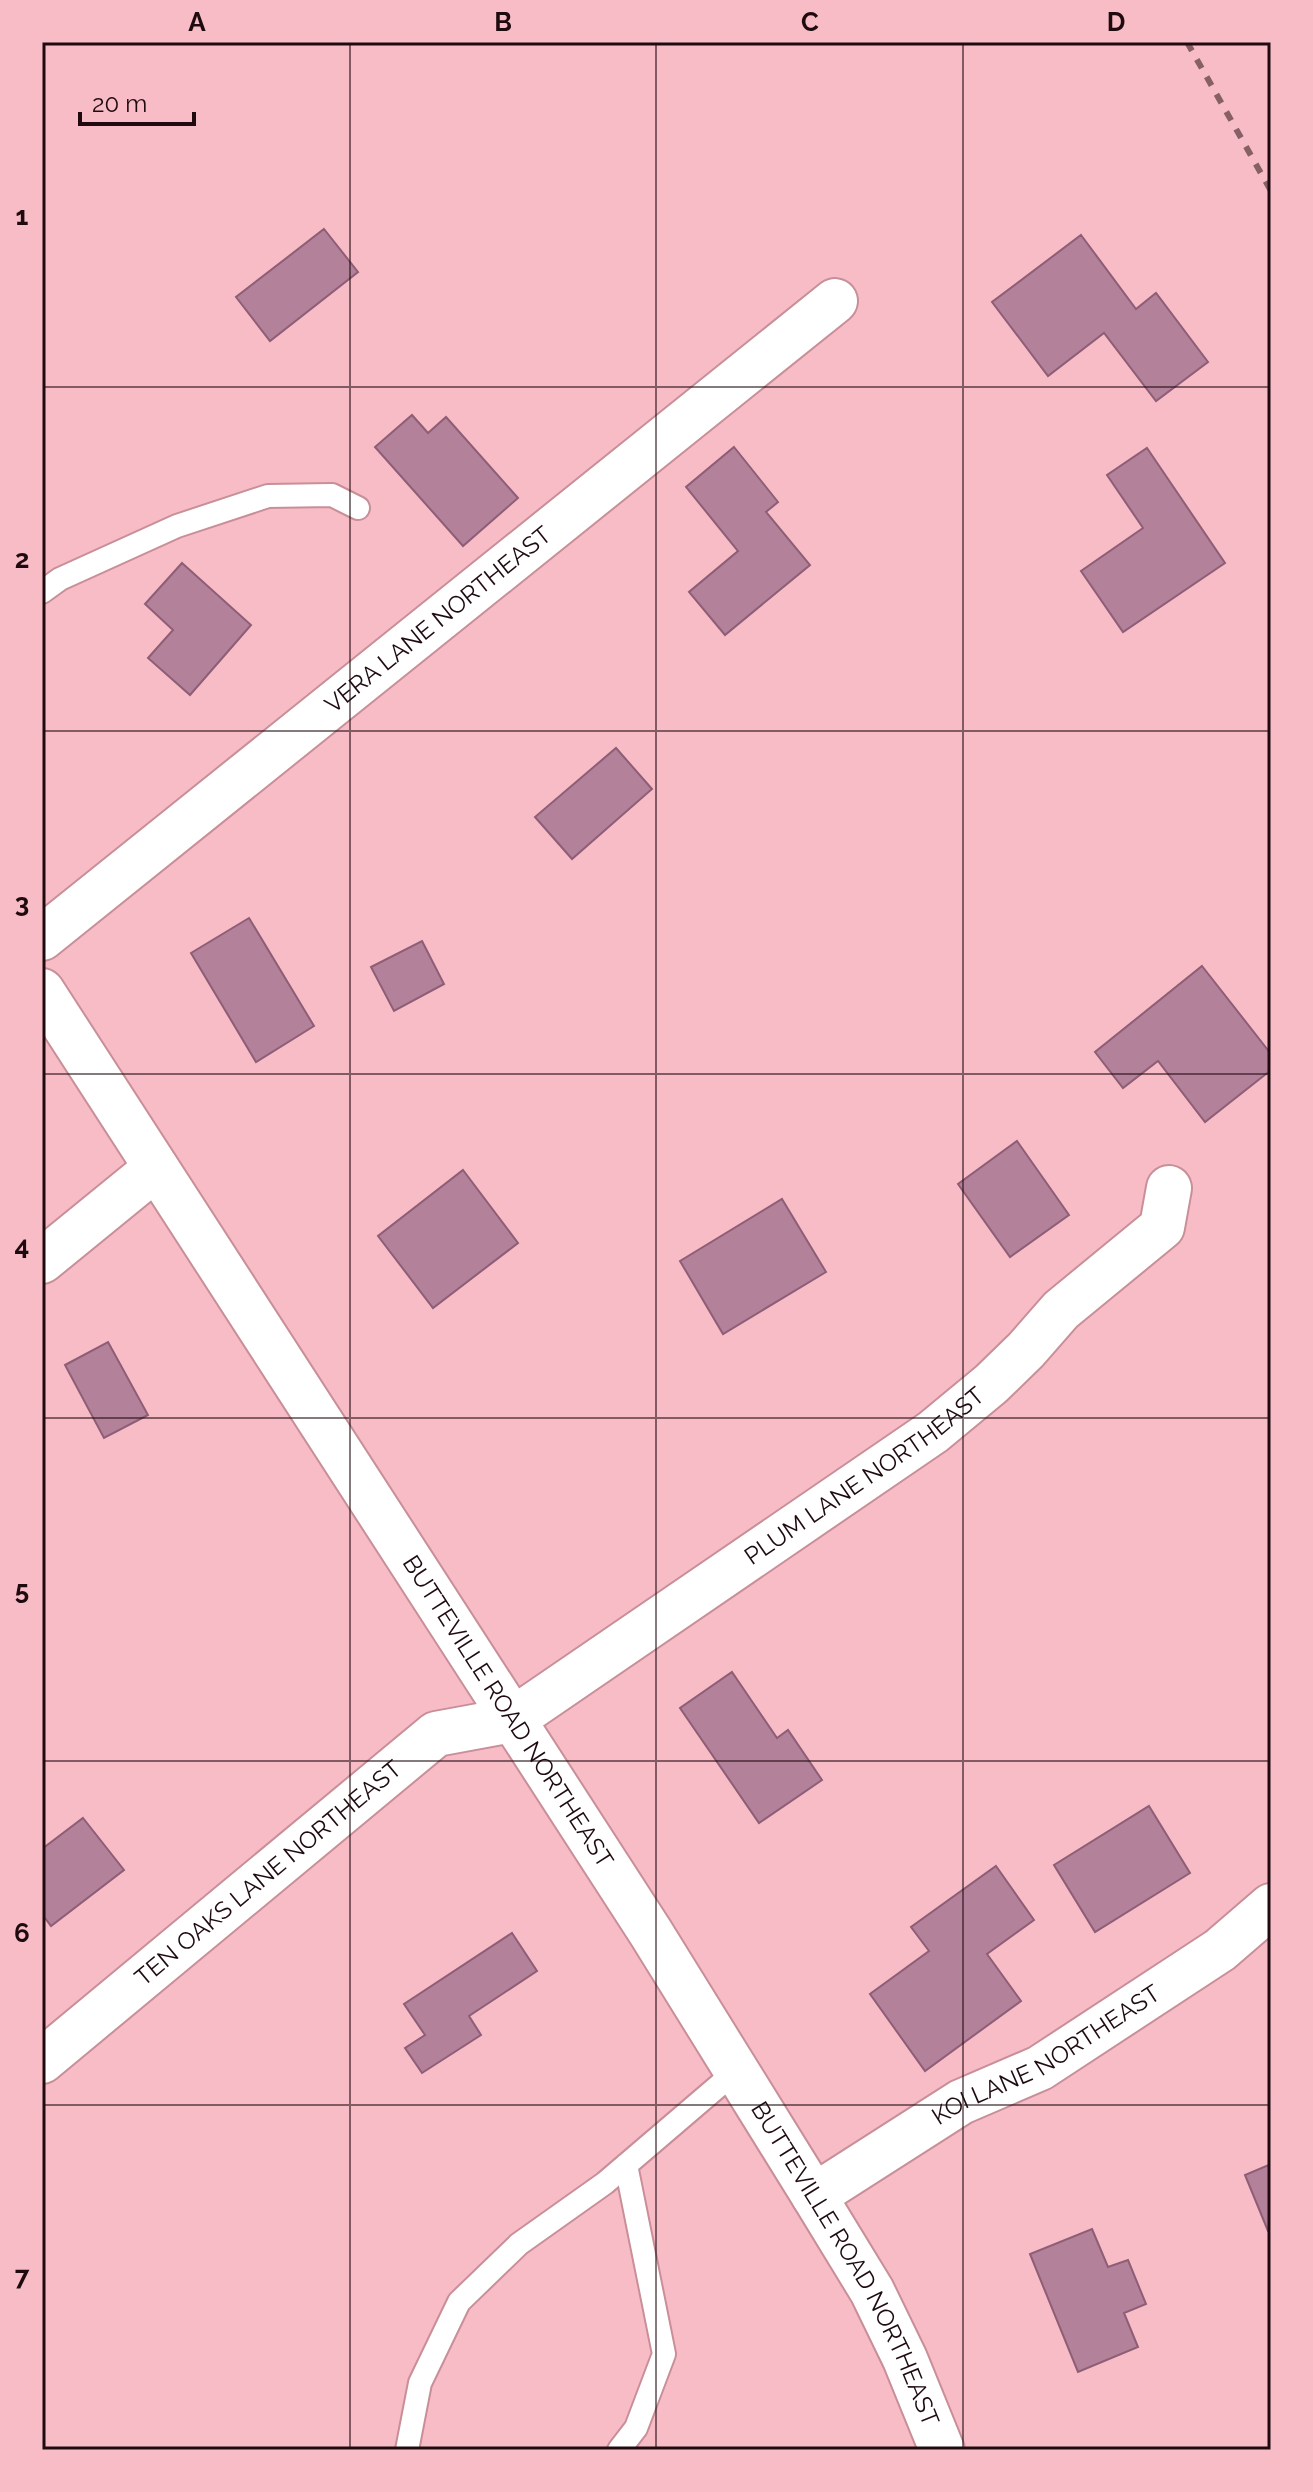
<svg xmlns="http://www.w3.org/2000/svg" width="1313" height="2492" viewBox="0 0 1313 2492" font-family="Raleway,sans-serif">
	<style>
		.building { fill: #b38199; stroke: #8e5e76; stroke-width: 2 }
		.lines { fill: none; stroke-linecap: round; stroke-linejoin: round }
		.lane-casing { stroke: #c88f98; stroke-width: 26 }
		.street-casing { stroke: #c88f98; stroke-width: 48 }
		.secondary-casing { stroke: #c88f98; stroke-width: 48 }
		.lane { stroke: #fff; stroke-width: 22 }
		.street { stroke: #fff; stroke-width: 44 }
		.secondary { stroke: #fff; stroke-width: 44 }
		.rail { stroke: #876066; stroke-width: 6; stroke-dasharray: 10 10; stroke-linecap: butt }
		.grid { fill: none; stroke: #1f0b0f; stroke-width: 2; stroke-opacity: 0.55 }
		.labels { text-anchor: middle; stroke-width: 6; stroke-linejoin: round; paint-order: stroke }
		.street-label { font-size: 24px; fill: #1f0b0f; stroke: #f8bcc6 }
		.neatline { fill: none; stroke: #1f0b0f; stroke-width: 3 }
		.grid-label { font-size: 26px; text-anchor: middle; font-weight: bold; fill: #1f0b0f }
	</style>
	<rect width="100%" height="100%" fill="#f8bcc6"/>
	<!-- building -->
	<path class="building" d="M324,229L358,272L270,341L236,297Z
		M1081,235L1136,309L1156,293L1208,362L1156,401L1104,333L1048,376L992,302Z
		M412,415L428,433L446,417L518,498L463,546L375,447Z
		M734,447L778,502L766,512L810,565L725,635L689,592L738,551L686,487Z
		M1147,448L1225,563L1123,632L1081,571L1143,528L1107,475Z
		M182,563L251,625L190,695L148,658L173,630L145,604Z
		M616,748L652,789L572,859L535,817Z
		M249,918L314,1026L256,1062L191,953Z
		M422,941L444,984L394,1011L371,967Z
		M1202,966L1271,1054V1070L1205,1122L1158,1061L1123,1088L1095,1052Z
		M1017,1141L1069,1215L1010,1257L958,1184Z
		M463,1170L518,1243L433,1308L378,1236Z
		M782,1199L826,1272L723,1334L680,1261Z
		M108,1342L148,1415L104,1438L65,1365Z
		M732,1672L777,1738L788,1730L822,1780L759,1823L680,1708Z
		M1149,1806L1190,1873L1095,1932L1054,1865Z
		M83,1818L124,1870L51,1926L42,1914V1849Z
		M996,1866L1034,1920L987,1954L1021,2001L925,2071L870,1994L929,1951L911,1927Z
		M512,1933L537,1971L469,2016L481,2035L422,2073L405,2048L425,2035L404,2004Z
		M1271,2164V2230L1268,2231L1245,2175Z
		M1092,2229L1108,2267L1128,2260L1146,2304L1124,2313L1138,2347L1078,2372L1030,2254Z"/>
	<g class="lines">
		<!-- lane casing -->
		<g class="lane-casing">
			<path id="lane" d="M42,592L60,579L177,526L268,496L332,495L358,508
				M407,2450L420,2383L459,2302L519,2244L605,2183L736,2071
				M619,2450L636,2428L664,2354L626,2165"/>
		</g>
		<!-- street casing -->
		<g class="street-casing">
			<g id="street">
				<path id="s1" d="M42,938L835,301"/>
				<path d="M42,1261L156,1168"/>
				<path id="s2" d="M42,2061L436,1734L512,1720L933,1432L991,1384L1026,1350L1061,1310L1162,1227L1169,1188"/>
				<path id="s3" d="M814,2196L961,2102L1040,2068L1220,1950L1271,1906"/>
			</g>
		</g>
		<!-- secondary casing -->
		<g class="secondary-casing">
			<g id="secondary">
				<path id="s4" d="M42,991L651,1933L814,2196L872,2291L905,2359L942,2450"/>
			</g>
		</g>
		<!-- lane -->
		<use href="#lane" class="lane"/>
		<!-- street -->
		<use href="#street" class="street"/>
		<!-- secondary -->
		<use href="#secondary" class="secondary"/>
		<!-- rail -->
		<path class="rail" d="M1187,42L1271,191"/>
	</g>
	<!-- grid -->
	<path class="grid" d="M350,42V2450M656,42V2450M963,42V2450M42,387H1271M42,731H1271M42,1074H1271M42,1418H1271M42,1761H1271M42,2105H1271"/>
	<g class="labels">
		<!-- street labels -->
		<g class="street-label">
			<text dy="8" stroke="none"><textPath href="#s1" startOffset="508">VERA LANE NORTHEAST</textPath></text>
			<text dy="8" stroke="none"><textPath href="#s2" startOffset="1018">PLUM LANE NORTHEAST</textPath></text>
			<text dy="8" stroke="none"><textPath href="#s4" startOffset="858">BUTTEVILLE ROAD NORTHEAST</textPath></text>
			<text dy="8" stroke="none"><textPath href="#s2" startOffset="294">TEN OAKS LANE NORTHEAST</textPath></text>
			<text dy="8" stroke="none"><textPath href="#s3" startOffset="272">KOI LANE NORTHEAST</textPath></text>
			<text dy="8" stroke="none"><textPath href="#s4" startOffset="1506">BUTTEVILLE ROAD NORTHEAST</textPath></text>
		</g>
	</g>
	<!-- border -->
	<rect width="1313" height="2492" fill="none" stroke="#f8bcc6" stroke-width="88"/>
	<!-- scale -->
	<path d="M80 112v12h114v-12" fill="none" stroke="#1f0b0f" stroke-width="4"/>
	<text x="92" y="112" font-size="24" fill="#1f0b0f" stroke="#f8bcc6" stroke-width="6" paint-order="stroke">20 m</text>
	<rect x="44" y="44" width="1225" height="2404" class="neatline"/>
	<g class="grid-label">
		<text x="197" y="31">A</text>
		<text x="503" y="31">B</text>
		<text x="810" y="31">C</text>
		<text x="1116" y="31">D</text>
		<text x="22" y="225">1</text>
		<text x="22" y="568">2</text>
		<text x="22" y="912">3</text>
		<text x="22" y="1255">4</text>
		<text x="22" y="1599">5</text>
		<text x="22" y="1942">6</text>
		<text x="22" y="2285">7</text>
	</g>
</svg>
